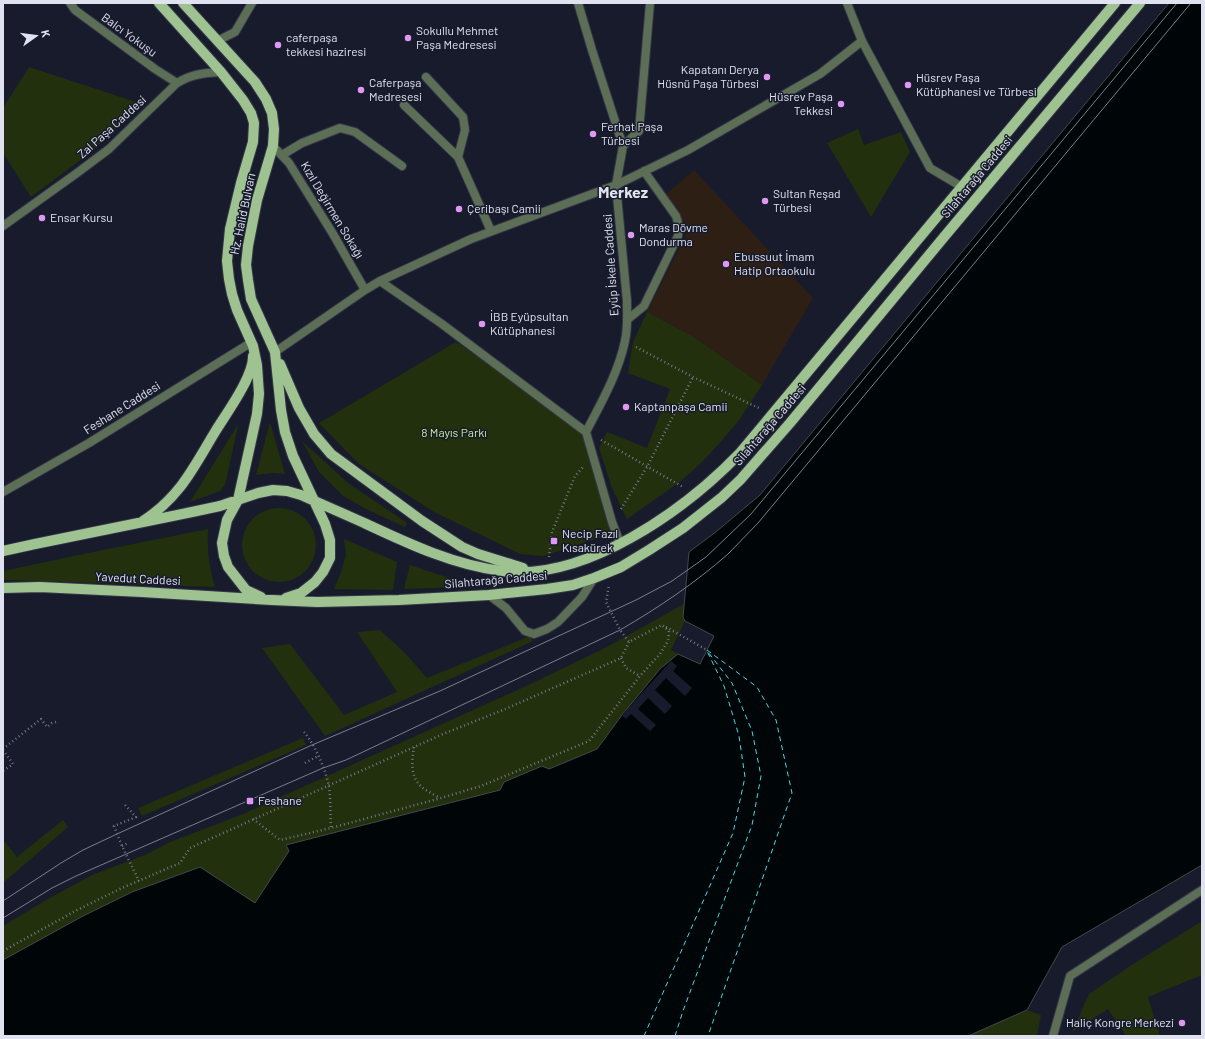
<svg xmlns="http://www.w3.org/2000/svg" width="1205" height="1039" viewBox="0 0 1205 1039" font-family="Barlow,sans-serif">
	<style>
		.education { fill: #2e1f15 }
		.green { fill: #23300e }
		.water { fill: #000607; stroke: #43484d }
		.pier { fill: #171b2c }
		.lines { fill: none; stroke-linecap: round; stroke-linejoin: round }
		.ferry { stroke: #47d8e6; stroke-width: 1; stroke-dasharray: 5 4; stroke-linecap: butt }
		.lane-casing { stroke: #333747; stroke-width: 10 }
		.street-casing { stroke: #333747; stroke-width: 10 }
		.primary-casing { stroke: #333747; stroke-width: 12 }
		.path { stroke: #737786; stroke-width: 2.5; stroke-dasharray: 1 3; stroke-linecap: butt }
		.lane { stroke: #5d6e57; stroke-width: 8 }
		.street { stroke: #5d6e57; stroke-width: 8 }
		.primary { stroke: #9fc291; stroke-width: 10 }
		.tram { stroke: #7b7e8d; stroke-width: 1 }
		.poi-dot { fill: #df98f2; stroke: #171b2c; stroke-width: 1.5 }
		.labels { text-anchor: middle; stroke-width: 3; stroke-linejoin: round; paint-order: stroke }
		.poi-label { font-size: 12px; fill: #e0e3ef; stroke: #171b2c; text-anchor: start }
		.street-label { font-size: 12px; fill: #e0e3ef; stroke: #171b2c }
		.park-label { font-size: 12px; fill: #c9ee95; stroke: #171b2c }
		.district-label { font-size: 16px; font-weight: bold; fill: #e0e3ef; stroke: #171b2c }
	</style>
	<rect width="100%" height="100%" fill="#171b2c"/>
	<!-- education -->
	<path class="education" d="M694,170L813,298L762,385L694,337L647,312L689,229L664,196Z"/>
	<!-- green -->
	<path class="green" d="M29,67L142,104L91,152L31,197L3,153V108Z
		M858,129L864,145L901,132L910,152L871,217L827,143Z
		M647,312L694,337L762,385L740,419L718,445L700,464L681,481L627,519L612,488L599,448L607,432L647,448L670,389L628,373L633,342Z
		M456,342L590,431L614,533L543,556L520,554L436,513L359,464L319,423Z
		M270,422L285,474L272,473L256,475Z
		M237,426H238L225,485L220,491L190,502Z
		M302,441L348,483L407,523L405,527L368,510L343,496L319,472Z
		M242 545a37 37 0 1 1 74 0a37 37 0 1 1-74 0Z
		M208,529C207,550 209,567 215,587L10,580H3V571L88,553Z
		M344,539L397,562L393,590L334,589L341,572L346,555Z
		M410,565L461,582L460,587L404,589Z
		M684,604L683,617L685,621L671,650L678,654L660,669L622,715L597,749L548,769L542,766L504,782L500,790L286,845L290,851L255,903L132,892L83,916L3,960V926L46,900L92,875L145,855L170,842L243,814L524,687L605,648Z
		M380,630L406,654L427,678L530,636L533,641L325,736L262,648L290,644L344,715L397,692L357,632Z
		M303,738L306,745L142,816L138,808Z
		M63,820L68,827L3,883V844L5,842L17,857Z
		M1202,921V975L1148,997L1160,1036H1126L1108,1009L1072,1032L1089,994L1130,966Z
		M1027,1010L1041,1015L1037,1036H968Z"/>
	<!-- water -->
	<path class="water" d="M1169,3H1202V865L1062,947L1027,1010L968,1036H3V960L83,916L132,892L200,867L255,903L289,851L286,845L500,790L504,782L542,766L549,769L597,749L622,715L660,669L678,654L700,664L714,636L685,621L683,617L689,552L717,531L760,495Z"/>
	<!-- pier -->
	<path class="pier" d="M671,661L677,666L673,671L692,688L685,696L666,678L655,690L672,706L665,714L648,698L638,709L656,725L650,731L631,714L626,719L622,715Z"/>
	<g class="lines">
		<!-- ferry -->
		<path class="ferry" d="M707,650L757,687L776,720L792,793L708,1036
			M644,1036L733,833L745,777L739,736L724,686L707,651
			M675,1036L683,1011L752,825L761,776L752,731L732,683L708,652"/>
		<!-- lane casing -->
		<g class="lane-casing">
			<path id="lane" d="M426,77L463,117L465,130L458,157
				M404,105L458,157L491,231
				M282,155L302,143L340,128L355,132L402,166
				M489,595L506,608L525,631L534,634L547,629L558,622L582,597L594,578"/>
		</g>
		<!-- street casing -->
		<g class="street-casing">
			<path id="street" d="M70,3L75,10L155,69L177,83
				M578,3L592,50L623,146L616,185L627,301C627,315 628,328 625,341C618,374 601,403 586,432
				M847,3L862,41L930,168L962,187
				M217,41L235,32L252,3
				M273,146L289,163L333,234L365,290
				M623,146L639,131L650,3
				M3,226L77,173L109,149L177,83C192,74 204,73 221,72
				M380,281L442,324L586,432L612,522L620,543
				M627,320L644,306L678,236C679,228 679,223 676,216L644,171
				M275,352L365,290L380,281L471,239L616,185L688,150L820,74L862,41
				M3,492L89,443L252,342
				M1053,1036L1070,976L1202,890"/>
		</g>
		<!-- primary casing -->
		<g class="primary-casing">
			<path id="primary" d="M159,3L221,72L243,100L251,113L254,123L253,142L241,183L230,229L227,261L229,279L232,294L237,310L253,346L257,365L259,394L257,414L238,500L227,520L222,543L224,556L228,567L246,590L261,597
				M183,3L255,82L266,99L272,113L274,129L273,146L257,200L248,246L246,265L248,280L251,299L275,352L281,410L285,432L293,456L325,524L330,540V558L323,572L315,582L301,593L286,598
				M280,364L299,408L314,434L331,454L422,521L462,547L478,554L523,568
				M143,521C157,512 170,500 181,486C194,469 204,450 215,432C226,414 254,376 253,356
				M3,551L35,544L192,512L220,506L258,493L273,490L287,491L301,495C321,504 342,513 362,522C407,543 453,565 502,571C585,582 685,510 740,453L1115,3
				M3,588L40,587L142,592L272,600L317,602L399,600L489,595L547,589L573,585L594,578L621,567L649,550L683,528L721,498L741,479L790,423L944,237L1140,3"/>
		</g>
		<!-- path -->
		<path class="path" d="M636,347L693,377L761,409
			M601,440L683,487
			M621,509L647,467L693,377
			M549,557L552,532L575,476L584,466
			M666,627L707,650
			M621,658L626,668L640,676
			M304,732C315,745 326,770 329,787C331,800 330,814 331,828
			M414,747C412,759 410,774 419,784C422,789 435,795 440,798
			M3,749L41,719L47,727L52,723L56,722
			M3,750L13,764L3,771
			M305,763L318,756
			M125,805L136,817L114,826L122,846L139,881
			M253,819L280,840L331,828L441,798L481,786L589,741L640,676L660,654L668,641L669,631L662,625L654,629L629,642L620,630L606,602L609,585
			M122,846L128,843
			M3,951L77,910L122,888L180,863L190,848L443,734L503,710L621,658L629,642"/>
		<!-- lane -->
		<use href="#lane" class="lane"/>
		<!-- street -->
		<use href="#street" class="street"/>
		<!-- primary -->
		<use href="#primary" class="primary"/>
		<!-- tram -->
		<path class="tram" d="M3,901L61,863L83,850L117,834L312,745L440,691L636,600L672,581L706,557L751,514L1177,3
			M3,918L52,888L76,876L323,768L346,760L620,630C658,608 695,583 728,554C738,544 748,533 758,523L1191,3"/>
	</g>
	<!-- markers -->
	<g class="poi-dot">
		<circle cx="408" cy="38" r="4"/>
		<circle cx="278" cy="45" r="4"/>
		<circle cx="767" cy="77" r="4"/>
		<circle cx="908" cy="85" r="4"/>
		<circle cx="361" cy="90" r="4"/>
		<circle cx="841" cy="104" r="4"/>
		<circle cx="593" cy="134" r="4"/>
		<circle cx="765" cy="201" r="4"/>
		<circle cx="459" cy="209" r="4"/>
		<circle cx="42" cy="218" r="4"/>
		<circle cx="631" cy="235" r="4"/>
		<circle cx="726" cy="264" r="4"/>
		<circle cx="482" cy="324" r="4"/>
		<circle cx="626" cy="407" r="4"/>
		<rect x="550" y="537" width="8" height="8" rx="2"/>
		<rect x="246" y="797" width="8" height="8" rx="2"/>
		<circle cx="1182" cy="1023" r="4"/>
	</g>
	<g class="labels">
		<!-- poi labels -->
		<g class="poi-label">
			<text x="416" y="35">Sokullu Mehmet<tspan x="416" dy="14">Paşa Medresesi</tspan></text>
			<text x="286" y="42">caferpaşa<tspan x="286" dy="14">tekkesi haziresi</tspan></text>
			<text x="759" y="74" text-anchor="end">Kapatanı Derya<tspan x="759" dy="14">Hüsnü Paşa Türbesi</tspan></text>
			<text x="916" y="82">Hüsrev Paşa<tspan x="916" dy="14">Kütüphanesi ve Türbesi</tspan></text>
			<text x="369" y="87">Caferpaşa<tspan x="369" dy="14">Medresesi</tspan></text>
			<text x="833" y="101" text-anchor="end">Hüsrev Paşa<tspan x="833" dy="14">Tekkesi</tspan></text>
			<text x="601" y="131">Ferhat Paşa<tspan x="601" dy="14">Türbesi</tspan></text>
			<text x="773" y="198">Sultan Reşad<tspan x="773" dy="14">Türbesi</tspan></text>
			<text x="467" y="213">Çeribaşı Camii</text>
			<text x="50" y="222">Ensar Kursu</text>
			<text x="639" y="232">Maras Dövme<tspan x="639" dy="14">Dondurma</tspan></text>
			<text x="734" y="261">Ebussuut İmam<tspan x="734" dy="14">Hatip Ortaokulu</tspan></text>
			<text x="490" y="321">İBB Eyüpsultan<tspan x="490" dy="14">Kütüphanesi</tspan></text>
			<text x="634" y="411">Kaptanpaşa Camii</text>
			<text x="562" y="538">Necip Fazıl<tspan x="562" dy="14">Kısakürek</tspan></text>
			<text x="258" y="805">Feshane</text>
			<text x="1174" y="1027" text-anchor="end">Haliç Kongre Merkezi</text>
		</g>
		<!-- street labels -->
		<g class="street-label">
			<text transform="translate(129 35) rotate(36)" y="4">Balcı Yokuşu</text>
			<text transform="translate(112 127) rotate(-42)" y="4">Zal Paşa Caddesi</text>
			<text transform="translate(977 177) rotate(-50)" y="4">Silahtarağa Caddesi</text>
			<text transform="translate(332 210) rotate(59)" y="4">Kızıl Değirmen Sokağı</text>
			<text transform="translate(243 214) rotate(-78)" y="4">Hz. Halid Bulvarı</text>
			<text transform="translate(611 265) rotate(-94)" y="4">Eyüp İskele Caddesi</text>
			<text transform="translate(122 408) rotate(-32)" y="4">Feshane Caddesi</text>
			<text transform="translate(770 425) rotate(-49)" y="4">Silahtarağa Caddesi</text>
			<text transform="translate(138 579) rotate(3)" y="4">Yavedut Caddesi</text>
			<text transform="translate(496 580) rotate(-5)" y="4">Silahtarağa Caddesi</text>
		</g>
		<!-- park labels -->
		<g class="park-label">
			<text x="454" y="437">8 Mayıs Parkı</text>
		</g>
		<!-- district labels -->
		<g class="district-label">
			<text x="623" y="198">Merkez</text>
		</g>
	</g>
	<!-- border -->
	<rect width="1205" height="1039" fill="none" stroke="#e0e3ef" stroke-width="8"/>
	<!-- north arrow -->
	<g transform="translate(36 36) rotate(76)" stroke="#171b2c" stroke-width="3" paint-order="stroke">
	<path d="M0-3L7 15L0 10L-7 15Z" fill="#e0e3ef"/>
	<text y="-6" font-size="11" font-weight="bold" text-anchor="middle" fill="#e0e3ef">K</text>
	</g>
</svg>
